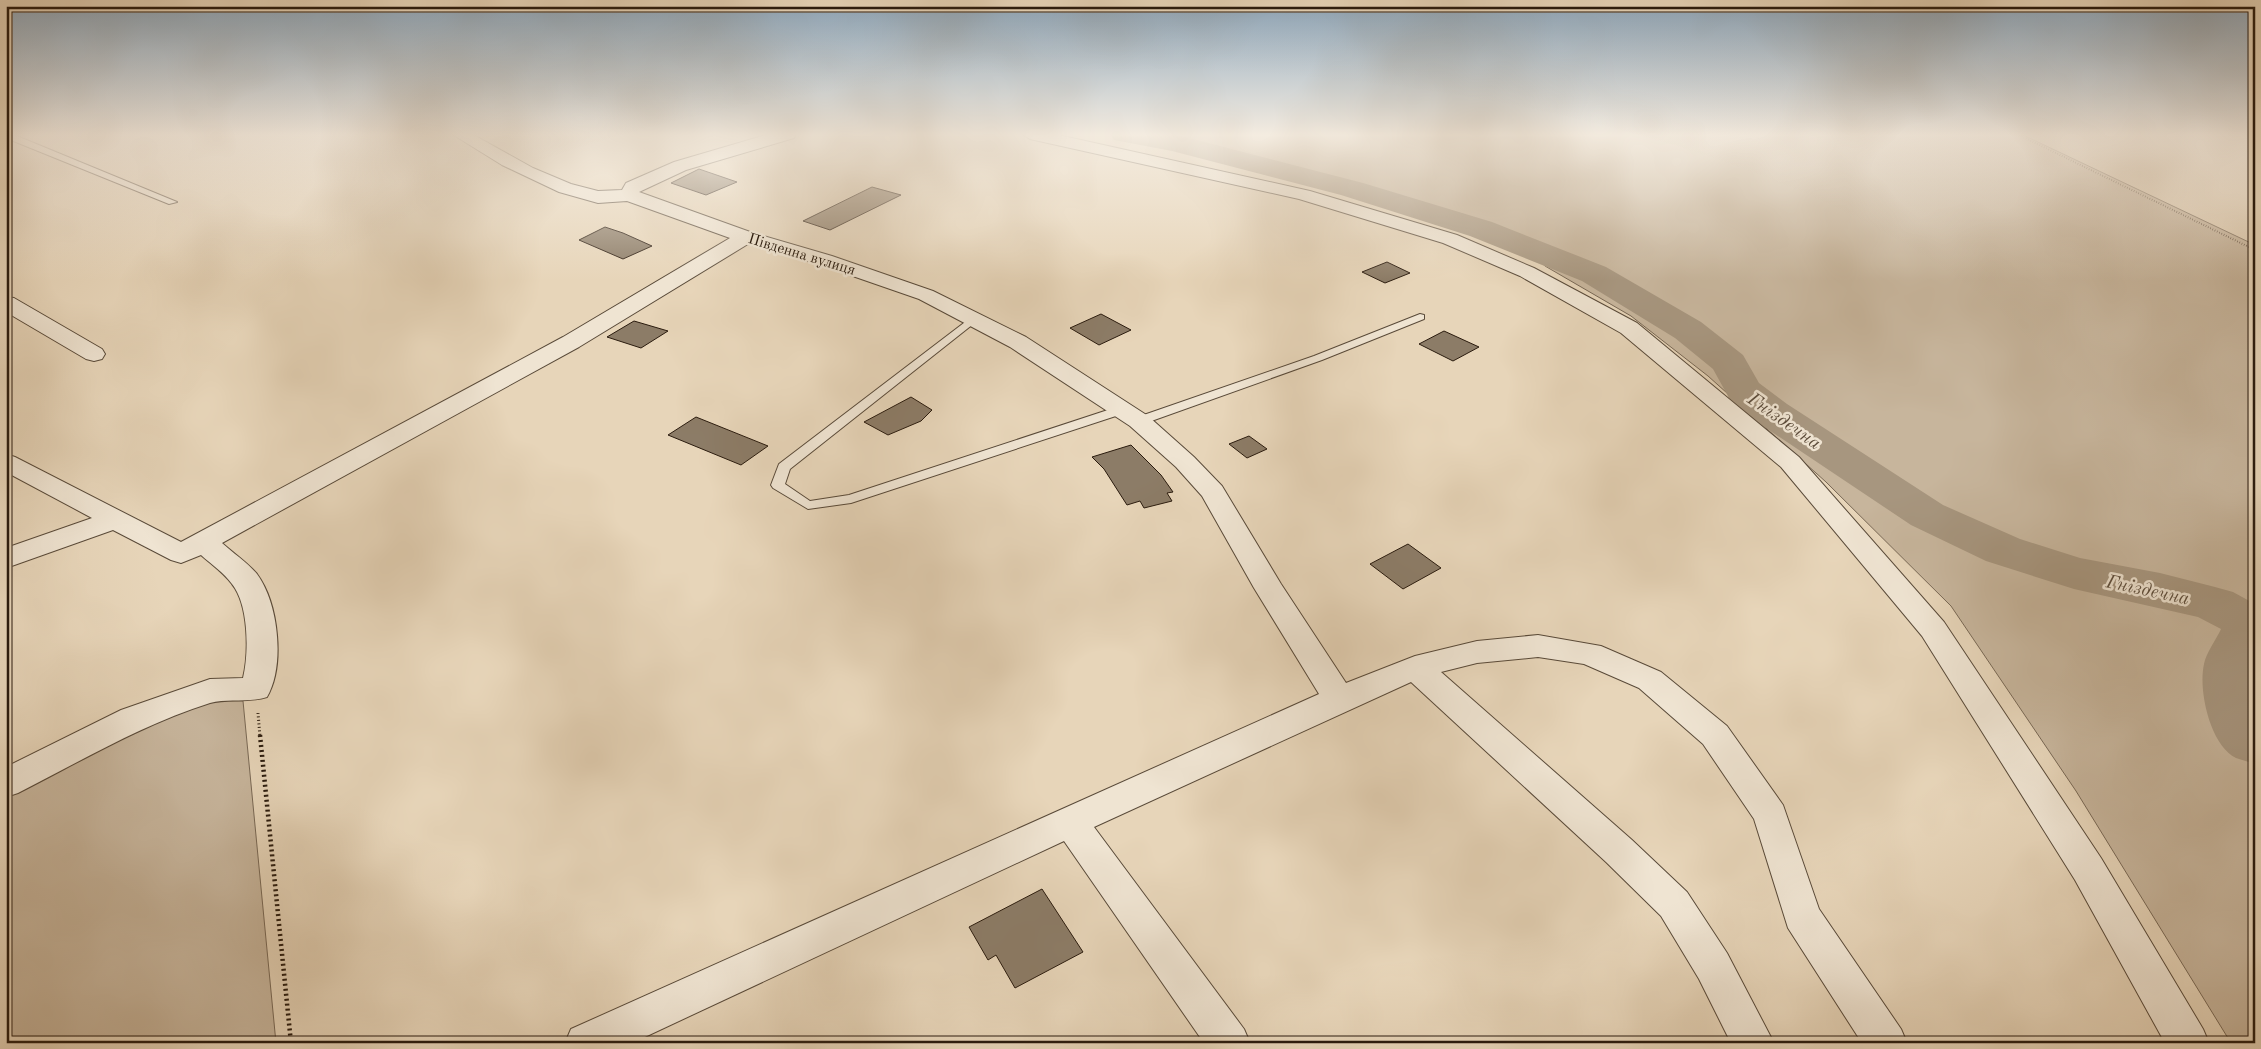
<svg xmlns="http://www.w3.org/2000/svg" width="2261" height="1049" viewBox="0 0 2261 1049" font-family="'Old Standard TT',serif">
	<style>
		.green { fill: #c7b59c; stroke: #786855 }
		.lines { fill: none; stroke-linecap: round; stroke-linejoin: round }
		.river { fill: #a7967f; fill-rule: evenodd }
		.building { fill: #8c7c67; stroke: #2a1b0e }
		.lane-casing { stroke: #594a39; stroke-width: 2 }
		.street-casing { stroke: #594a39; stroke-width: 2 }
		.path-far2 { stroke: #2a1b0e; stroke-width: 2; stroke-dasharray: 0.5 2; stroke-linecap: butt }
		.path-far1 { stroke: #2a1b0e; stroke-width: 3; stroke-dasharray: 1 2.5; stroke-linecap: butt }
		.path { stroke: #2a1b0e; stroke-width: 4.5; stroke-dasharray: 2 3; stroke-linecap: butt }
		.lane { fill: #efe4d2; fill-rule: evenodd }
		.street { fill: #efe4d2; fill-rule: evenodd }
		.labels { text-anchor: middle; stroke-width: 5; stroke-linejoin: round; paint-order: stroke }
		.far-street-label { font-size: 15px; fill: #2a1b0e; stroke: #efe4d2 }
		.water-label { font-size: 19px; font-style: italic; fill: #5c4c3b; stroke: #efe4d2 }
	</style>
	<rect width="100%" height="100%" fill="#e7d5b9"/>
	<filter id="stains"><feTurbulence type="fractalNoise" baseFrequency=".004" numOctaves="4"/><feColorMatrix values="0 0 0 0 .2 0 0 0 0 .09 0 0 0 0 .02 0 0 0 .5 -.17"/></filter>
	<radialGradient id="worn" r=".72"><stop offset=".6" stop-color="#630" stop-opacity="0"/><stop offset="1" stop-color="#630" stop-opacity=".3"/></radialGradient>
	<!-- green -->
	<path class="green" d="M1133,134H2021L2255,245V1043H2231L2076,791L1951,606L1826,482L1708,376L1631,316L1545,266L1515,238L1422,203L1290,167L1246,158L1201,154L1169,148Z
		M207,699L243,701L276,1043H6V793Z"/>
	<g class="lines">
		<!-- river -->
		<path class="river" d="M1110,134H1174L1363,183L1492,222L1606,267L1701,322L1743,355L1759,383L1787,404L1943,505L2020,539L2080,558L2160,573L2215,587L2233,592L2255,604V764C2249,762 2242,760 2236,758C2210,745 2198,690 2204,664C2206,653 2216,640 2221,629L2198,617L2074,589L1986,561L1911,525L1757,422L1729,398L1713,369L1675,338L1582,281L1470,236L1341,195L1172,151L1114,140Z"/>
	</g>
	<!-- building -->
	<path class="building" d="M699,169L737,182L706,195L671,183Z
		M872,187L901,195L830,230L803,221Z
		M605,227L623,233L652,246L623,259L579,240Z
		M1387,262L1410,273L1385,283L1362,272Z
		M1101,314L1131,330L1099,345L1070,328Z
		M634,321L668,331L641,348L607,337Z
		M1444,331L1479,347L1453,361L1419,344Z
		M911,397L932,410L921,421L888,435L864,422Z
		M696,417L768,446L741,465L668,435Z
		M1249,436L1267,449L1247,458L1229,444Z
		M1131,445L1161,475L1173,492L1167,493L1172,501L1144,508L1140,501L1127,505L1104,469L1092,457Z
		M1408,544L1441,568L1403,589L1370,564Z
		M1042,889L1083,952L1015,988L996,955L988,960L969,927Z"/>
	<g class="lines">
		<!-- lane casing -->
		<g class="lane-casing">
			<path id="lane" d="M6,134H12L177,202L169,204L6,138Z
				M1420,314L1424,315V319L1322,360L1143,424H1135L1133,421L1135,418L1314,356Z
				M973,316L977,317V321L790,469L785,484L810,501L849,495L1117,407L1121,406L1127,410L1125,413L851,503L808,509L773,488L771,485L779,464Z"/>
		</g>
		<!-- street casing -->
		<g class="street-casing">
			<path id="street" d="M452,134H472L533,168L571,184L598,191L622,190L626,183L674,162L769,134H796L794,138L686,170L639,192L753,233L832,256L933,291L1026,337L1148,416L1194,457L1222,486L1281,584L1346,683L1415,656L1477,641L1538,635L1601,646L1661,672L1727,726L1783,805L1819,909L1901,1029L1907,1043H1862L1788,928L1754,819L1703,744L1639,688L1584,664L1538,657L1477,663L1441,672L1632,840L1687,892L1727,953L1774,1043H1731L1699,979L1661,916L1606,862L1411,682L1094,827L1244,1029L1250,1043H1204L1064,841L632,1043H565L571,1029L1319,694L1254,588L1202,496L1176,467L1130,426L1010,347L919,299L818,264L748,244L579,347L222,543C233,553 248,563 257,574C279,604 285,666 267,697C249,703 228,698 210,703C143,724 81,761 18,793L6,797V767L121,710L210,679L243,678C249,653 249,605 232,584C224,573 211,564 201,555L181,563L171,560L113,530L6,568V548L92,518L6,472V454L15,457L181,542L563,337L730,238L627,201L598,203L559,192L502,165Z
				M1022,134H1054L1310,191L1457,235L1534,268L1637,323L1799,457L1944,622L2101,858L2203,1029L2209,1043H2165L2075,880L1922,636L1781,467L1621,333L1520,276L1443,243L1299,199L1030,139Z
				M6,297L14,298L102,349L105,354L102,359L94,361L86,359L6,312Z"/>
		</g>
		<!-- path-far2 -->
		<path class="path-far2" d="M2017,134L2255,250"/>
		<!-- path-far1 -->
		<path class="path-far1" d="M258,713L260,737"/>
		<!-- path -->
		<path class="path" d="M260,735L291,1043"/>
		<!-- lane -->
		<use href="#lane" class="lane"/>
		<!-- street -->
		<use href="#street" class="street"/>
	</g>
	<!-- sky -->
	<linearGradient id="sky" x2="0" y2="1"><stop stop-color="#8ea8be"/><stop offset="0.48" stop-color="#f4ece0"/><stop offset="1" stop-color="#f4ece0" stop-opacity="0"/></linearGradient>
	<rect width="2261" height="281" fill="url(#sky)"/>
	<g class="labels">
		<!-- far-street labels -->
		<g class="far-street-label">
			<text transform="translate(802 254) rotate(17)" y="5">Південна вулиця</text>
		</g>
		<!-- water labels -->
		<g class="water-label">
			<text transform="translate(1785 420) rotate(35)" y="7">Гніздечна</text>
			<text transform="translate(2148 589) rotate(12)" y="7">Гніздечна</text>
		</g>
	</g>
	<!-- margin -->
	<rect width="2261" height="1049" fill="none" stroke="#e7d5b9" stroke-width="25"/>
	<rect x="8" y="8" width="2246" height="1034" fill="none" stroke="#2a1b0e" stroke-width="2.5"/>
	<rect x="12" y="12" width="2236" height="1024" fill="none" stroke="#2a1b0e"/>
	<rect width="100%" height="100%" filter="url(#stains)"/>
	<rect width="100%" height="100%" fill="url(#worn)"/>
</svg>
